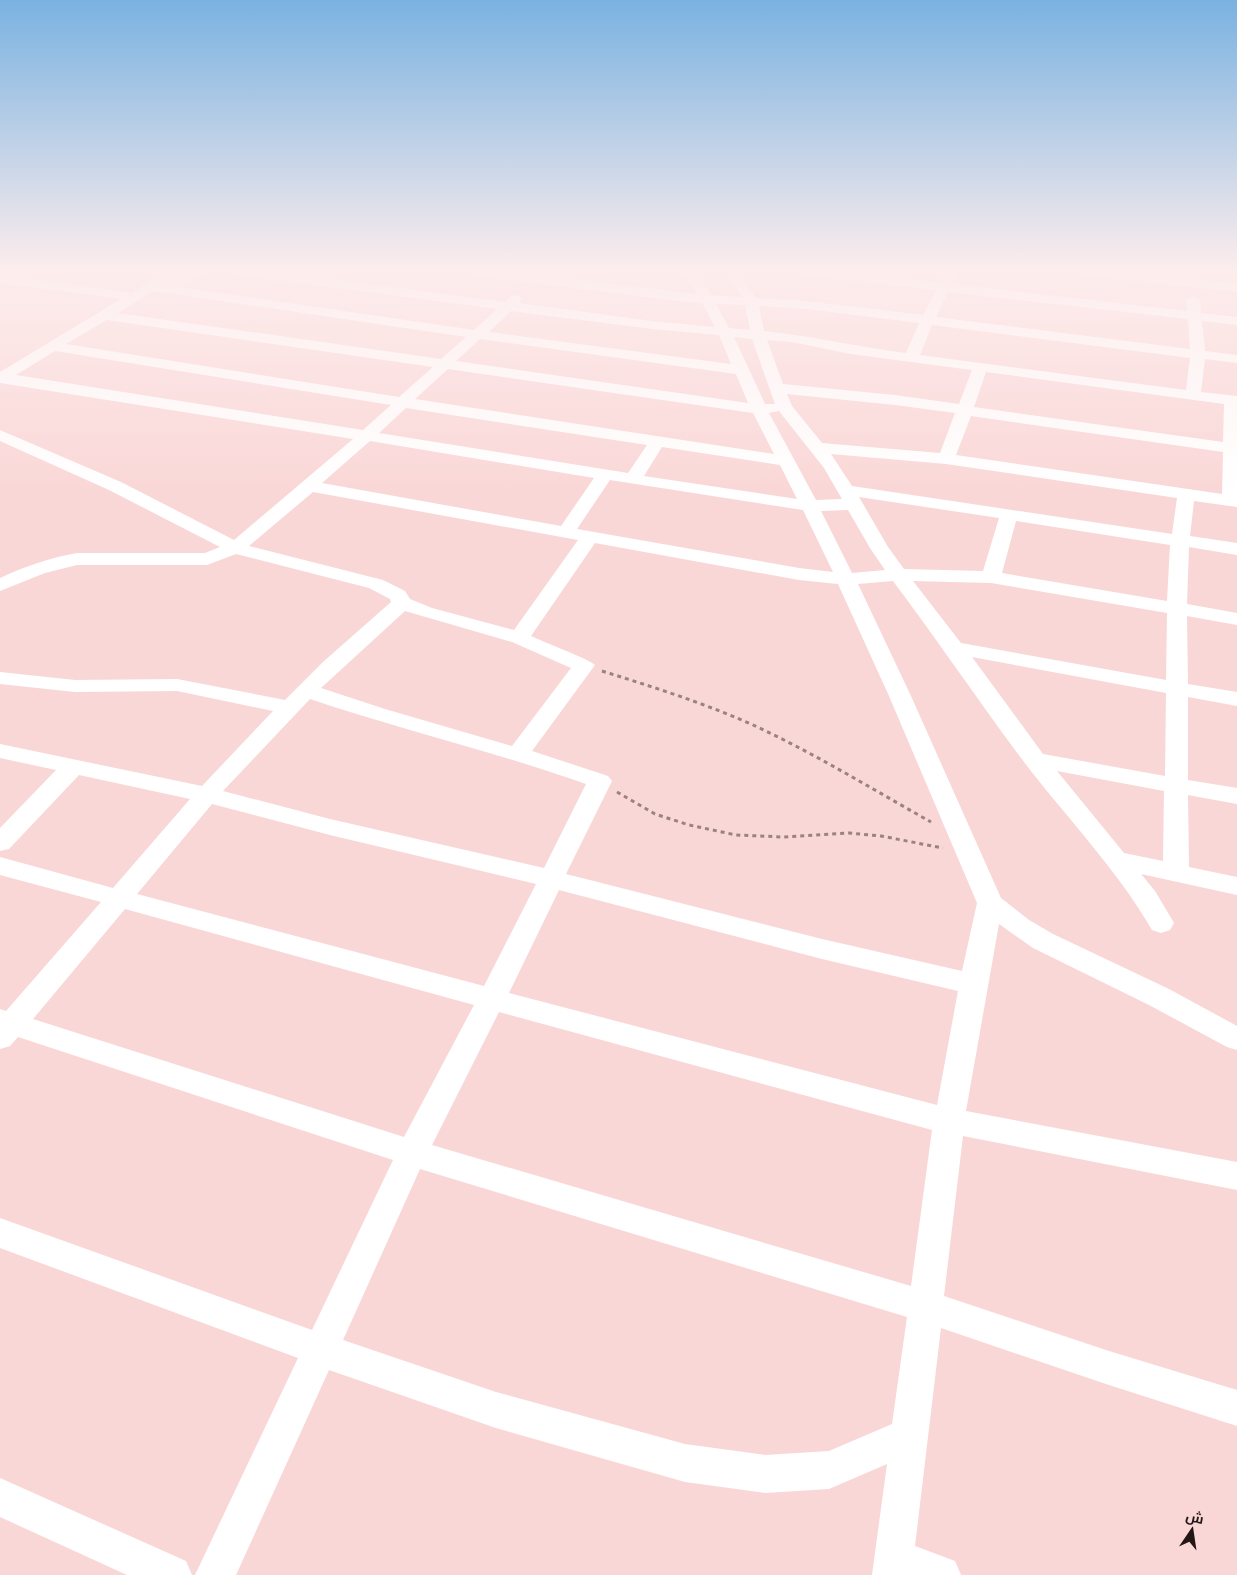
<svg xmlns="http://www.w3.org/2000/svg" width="1237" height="1575" viewBox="0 0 1237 1575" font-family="'Fira Sans Condensed',Cairo,sans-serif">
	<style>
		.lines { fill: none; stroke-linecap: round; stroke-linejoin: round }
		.path { stroke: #9a8281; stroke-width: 3; stroke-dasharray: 4 4; stroke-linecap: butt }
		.minor { fill: #fff; fill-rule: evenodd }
	</style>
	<rect width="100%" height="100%" fill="#fad7d7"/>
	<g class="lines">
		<!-- path -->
		<path class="path" d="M602,671C653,687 704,703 753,725C814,753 872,789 931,822
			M617,792L655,814L689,825L736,835L783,837L849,833L881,836L943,848"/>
		<!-- minor -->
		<path class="minor" d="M168,271H183L163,285L191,271H206L180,287L474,330L497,309L239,275L233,271H268L505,302L511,296L516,295L523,299L519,303L652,321L715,327L702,303L676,301L473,275L467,271H503L697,294L683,271H695L711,295L742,297L726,271H738L756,298L807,301L923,315L936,290L805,275L799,271H838L940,283L946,271H956L958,273L952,284L1187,311L1186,300L1193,296L1200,300L1201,313L1237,317V325L1202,321L1205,351L1237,355V363L1205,359L1201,392L1237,396V507L1194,501L1190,536L1237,543V555L1189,547L1187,604L1237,613V625L1187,616L1188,684L1237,692V706L1188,697V780L1237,788V804L1188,795L1189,867L1237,877V895L1141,874L1155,891L1174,923L1170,930L1161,933L1152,930C1118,871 1069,820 1027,766C981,705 939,642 893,581L858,584L911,696L1001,898L1029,920L1053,934L1169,989L1237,1026V1050L1227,1047L1149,1005L1033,948L999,924L966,1111L1237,1162V1190L963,1136L944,1296L1109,1351L1237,1390V1426L1109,1385L941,1328L915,1546L955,1561L961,1575H872L887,1464L829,1489L765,1493L685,1482L496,1428L329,1370L236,1575H195L298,1358L0,1248V1218L312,1330L393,1160L18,1037L10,1046L0,1049V1009L6,1011L101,902L0,875V857L113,888L190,799L79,775L9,849L0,851V828L56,770L0,758V744L202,786L273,711L177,691L75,692L0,684V672L75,680L177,679L285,700L323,662L391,602L390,599L369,588L236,554L207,565H77L45,573L0,591V578C25,566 50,558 77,553H205L220,547L109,490L0,441V430L121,482L234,540L353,439L0,383V372L121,299L0,283V275L132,293ZM153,291L466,337L441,359L118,313ZM948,292L1188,319L1190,349L936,317ZM716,304L745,305L750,330L729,328ZM759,306L807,309L919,323L906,353C859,347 812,336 764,331ZM511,311L652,329L719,335L731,364L489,332ZM107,320L433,367L399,397L66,344ZM932,325L1190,358L1186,390L920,355ZM734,337L752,339L775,404H765ZM480,339L736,374L748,403L456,361ZM767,340L792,342L851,354L972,370L959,404L895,395L783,384ZM55,351L391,405L363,430L16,375ZM448,369L753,413L774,454L415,399ZM986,372L1224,404L1223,442L974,407ZM787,394L895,405L955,413L940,453L822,443L792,406ZM406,408L647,445L628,473L379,433ZM779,411L824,468L842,499L816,500L769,413ZM971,416L1223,452L1222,494L956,455ZM370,441L594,478L561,526L322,483ZM662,447L780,465L797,499L644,476ZM831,454L946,464L1177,498L1172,534L852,486ZM610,480L803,510L833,572L799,568L577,529ZM313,492L578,540L514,630L432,608L410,599L405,591L383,580L249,546ZM859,497L999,518L983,571L904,569L888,547ZM848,510L870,548L885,570L852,573L821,511ZM1016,521L1170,545L1167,601L1002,573ZM595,543L799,580L838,584L889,696L977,903L962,971L822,939L566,874L612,781L608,776L532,751L595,665C591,660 541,641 531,636ZM913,581L991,583L1167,613L1166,680L961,643ZM405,611L512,642L571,668L512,746L385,709L321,688ZM972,657L1166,693L1165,776L1043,754ZM310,699C402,730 496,752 586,784L544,868L330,819L223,791ZM1057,771L1164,791L1163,861L1124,853ZM212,804L330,835L536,884L484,986L137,894ZM559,890L822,959L958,991L937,1105L509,993ZM125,909L474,1005L404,1137L33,1019ZM499,1012L932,1130L911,1286L432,1145ZM420,1169L907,1317L892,1424L829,1451L765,1455L685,1444L496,1392L343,1340Z
			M1078,271H1118L1237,284V292L1084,275Z
			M0,1478L186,1561L192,1575H127L0,1517Z"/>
	</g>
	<!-- sky -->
	<linearGradient id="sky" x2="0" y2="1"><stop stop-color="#7ab2e1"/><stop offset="0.55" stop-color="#fdeded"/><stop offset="1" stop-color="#fdeded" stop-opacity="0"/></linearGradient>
	<rect width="1237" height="491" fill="url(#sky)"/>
	<!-- north arrow -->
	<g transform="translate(1192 1530) rotate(13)" stroke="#fad7d7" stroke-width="4" paint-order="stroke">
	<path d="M0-4L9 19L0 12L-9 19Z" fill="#231716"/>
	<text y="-8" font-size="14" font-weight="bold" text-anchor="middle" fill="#231716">ش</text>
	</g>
</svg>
